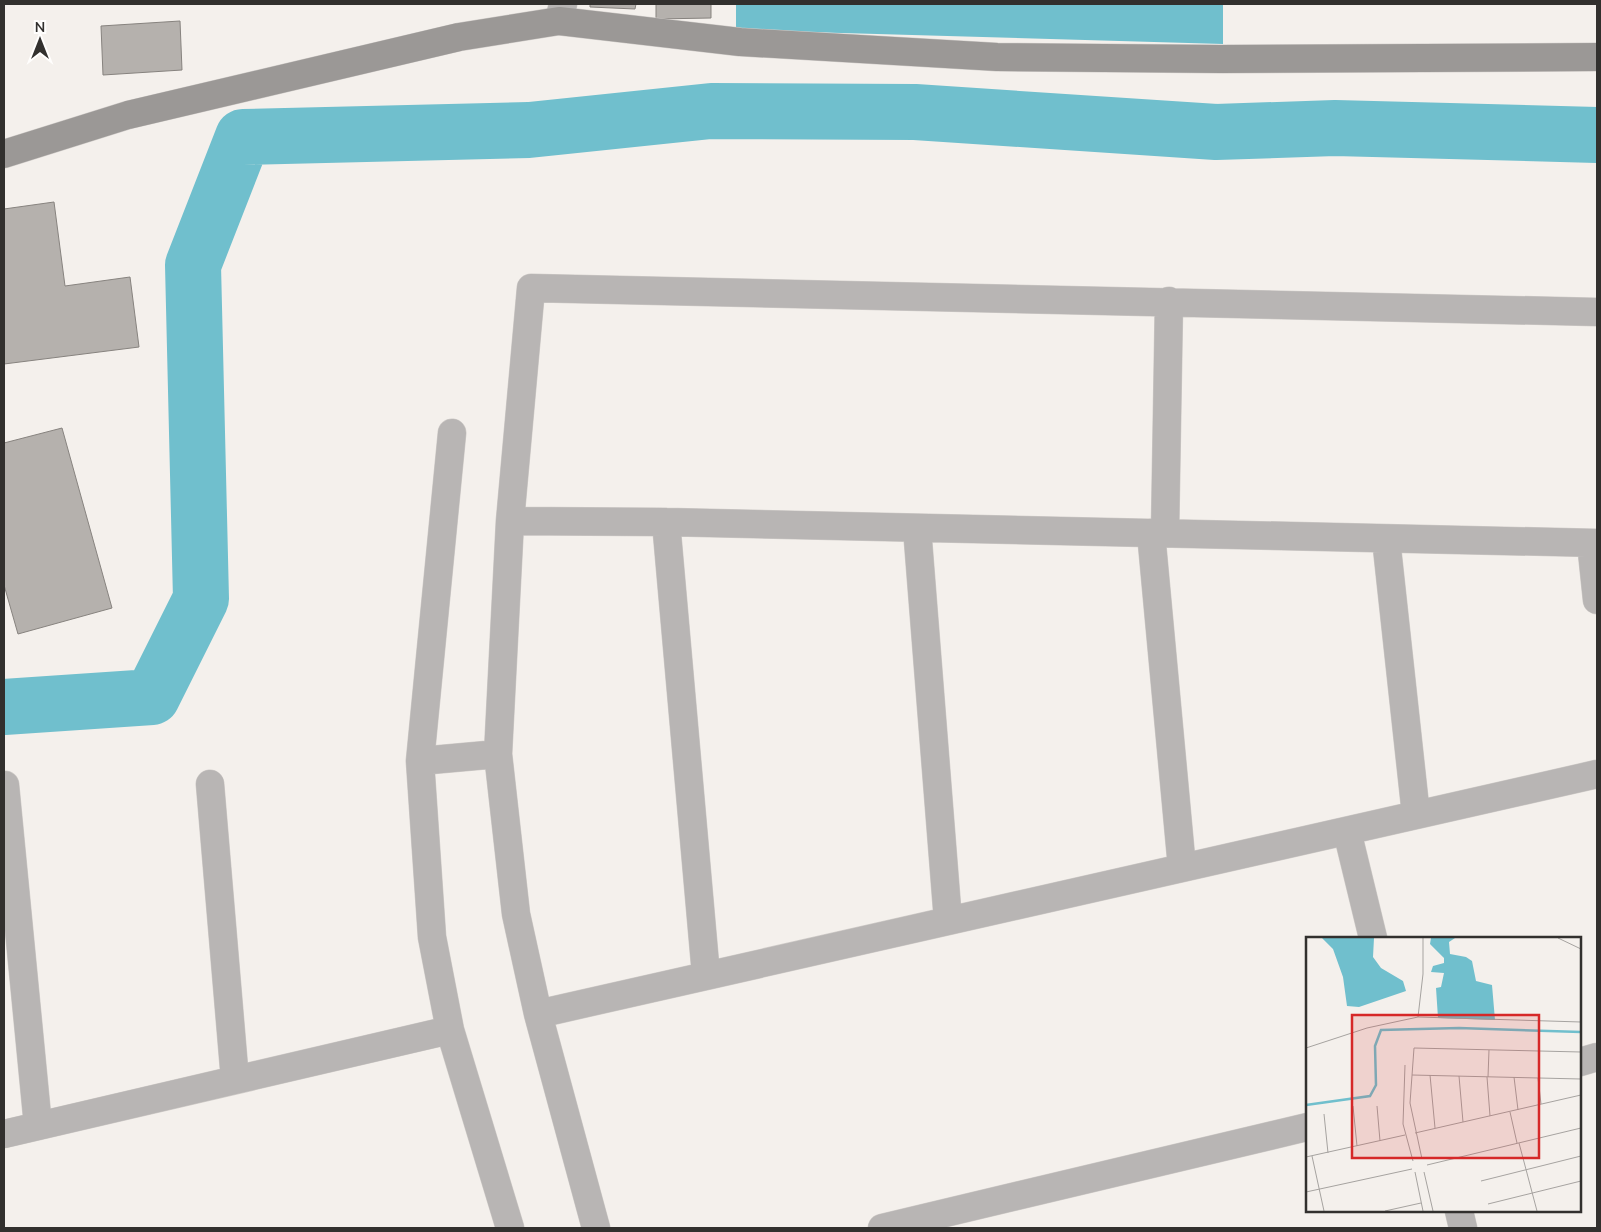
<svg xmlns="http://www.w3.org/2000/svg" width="1601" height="1232" viewBox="0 0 1601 1232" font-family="'Nunito Sans',sans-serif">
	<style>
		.water { fill: #70bfcd }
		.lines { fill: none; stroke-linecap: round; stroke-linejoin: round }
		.river { stroke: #70bfcd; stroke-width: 56 }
		.building { fill: #b5b1ad; stroke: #87837f }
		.street-casing { stroke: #d1cdca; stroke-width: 29 }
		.secondary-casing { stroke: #d1cdca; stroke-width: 29 }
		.street { stroke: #b8b5b4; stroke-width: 28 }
		.secondary { stroke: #9b9896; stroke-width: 28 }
		.inset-river { fill: none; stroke: #70bfcd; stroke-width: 2.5 }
		.inset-road { fill: none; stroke: #a6a3a0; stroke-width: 1 }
		.view { fill: #d62828; fill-opacity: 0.15; stroke: #d62828; stroke-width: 2.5 }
		.inset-edge { fill: none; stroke: #32302e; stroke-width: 2.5 }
	</style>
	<rect width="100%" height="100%" fill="#f4f0ec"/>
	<!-- water -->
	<path class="water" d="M736,4H1223V44L736,30Z"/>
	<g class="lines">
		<!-- river -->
		<path class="river" d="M4,707L152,697L201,599L193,265L243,137L529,130L711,111L915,112L1216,132L1335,128L1597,135"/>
	</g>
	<!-- building -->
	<path class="building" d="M590,4H636L635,9L590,7Z
		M656,4H711V18L656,19Z
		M180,21L182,70L103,75L101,26Z
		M54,202L65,286L130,277L139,347L4,364V209Z
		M62,428L112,608L18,634L4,585V443Z"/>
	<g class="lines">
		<!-- street casing -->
		<g class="street-casing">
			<path id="street" d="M559,21L563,4
				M452,433L420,761L432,937L450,1030L510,1228
				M510,521L666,522L1597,543
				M666,522L706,975
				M917,528L948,921
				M1151,533L1182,868
				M1165,533L1169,301
				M1386,539L1416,815
				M1591,543L1597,600
				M420,761L498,754
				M210,784L235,1080
				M5,785L38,1126
				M1347,831L1373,938
				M538,1014L1597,774
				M1580,1062L1597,1057
				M4,1134L450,1030
				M1459,1211L1463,1228
				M596,1228L538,1014L516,914L498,754L510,521L531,288L1597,312
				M882,1228L1307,1127"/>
		</g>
		<!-- secondary casing -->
		<g class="secondary-casing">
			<path id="secondary" d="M4,154L128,115L459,37L559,21L740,42L997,57L1221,59L1597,57"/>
		</g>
		<!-- street -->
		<use href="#street" class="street"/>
		<!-- secondary -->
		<use href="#secondary" class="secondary"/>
	</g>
	<!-- overview -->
	<g transform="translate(1306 937)">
		<rect width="275" height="275" fill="#f4f0ec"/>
		<path d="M16,1H68L67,20L75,31L97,44L100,54L53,70L41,69L37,40L27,12ZM125,1H149L143,5L144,17L160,20L166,24L170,44L186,48L189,83L132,81L130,51L135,50L138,36L125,35L127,29L138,26V21L124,7Z" fill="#70bfcd"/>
		<path class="inset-river" d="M0,168L64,159L70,148L69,109L75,93L153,91L275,95"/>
		<path class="inset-road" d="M252,1L275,12M112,80L117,37V1M0,111L61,91L112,80L275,85M99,128L97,187L107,224M106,138L275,142M124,138L129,191M153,139L157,185M181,140L184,179M182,140L183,113M208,140L212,173M232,141L235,167M47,169L51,209M71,169L74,204M204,175L211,206M18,177L22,216M109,196L275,158M213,206L231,274M6,219L18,274M0,220L99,198M116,222L104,166L108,111L275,115M121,228L275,191M109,235L117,274M118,235L127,274M175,244L275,219M0,255L106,232M182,267L275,244M79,274L115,266"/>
		<path class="view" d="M46,78H233V221H46Z"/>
		<rect width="275" height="275" class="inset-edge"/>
	</g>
	<!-- border -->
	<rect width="1601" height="1232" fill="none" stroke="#32302e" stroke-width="10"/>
	<!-- north arrow -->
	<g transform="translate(40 40)" stroke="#fffefd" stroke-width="4" paint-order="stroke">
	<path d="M0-4L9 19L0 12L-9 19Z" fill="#32302e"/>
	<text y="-8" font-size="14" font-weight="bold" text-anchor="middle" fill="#32302e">N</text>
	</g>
</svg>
